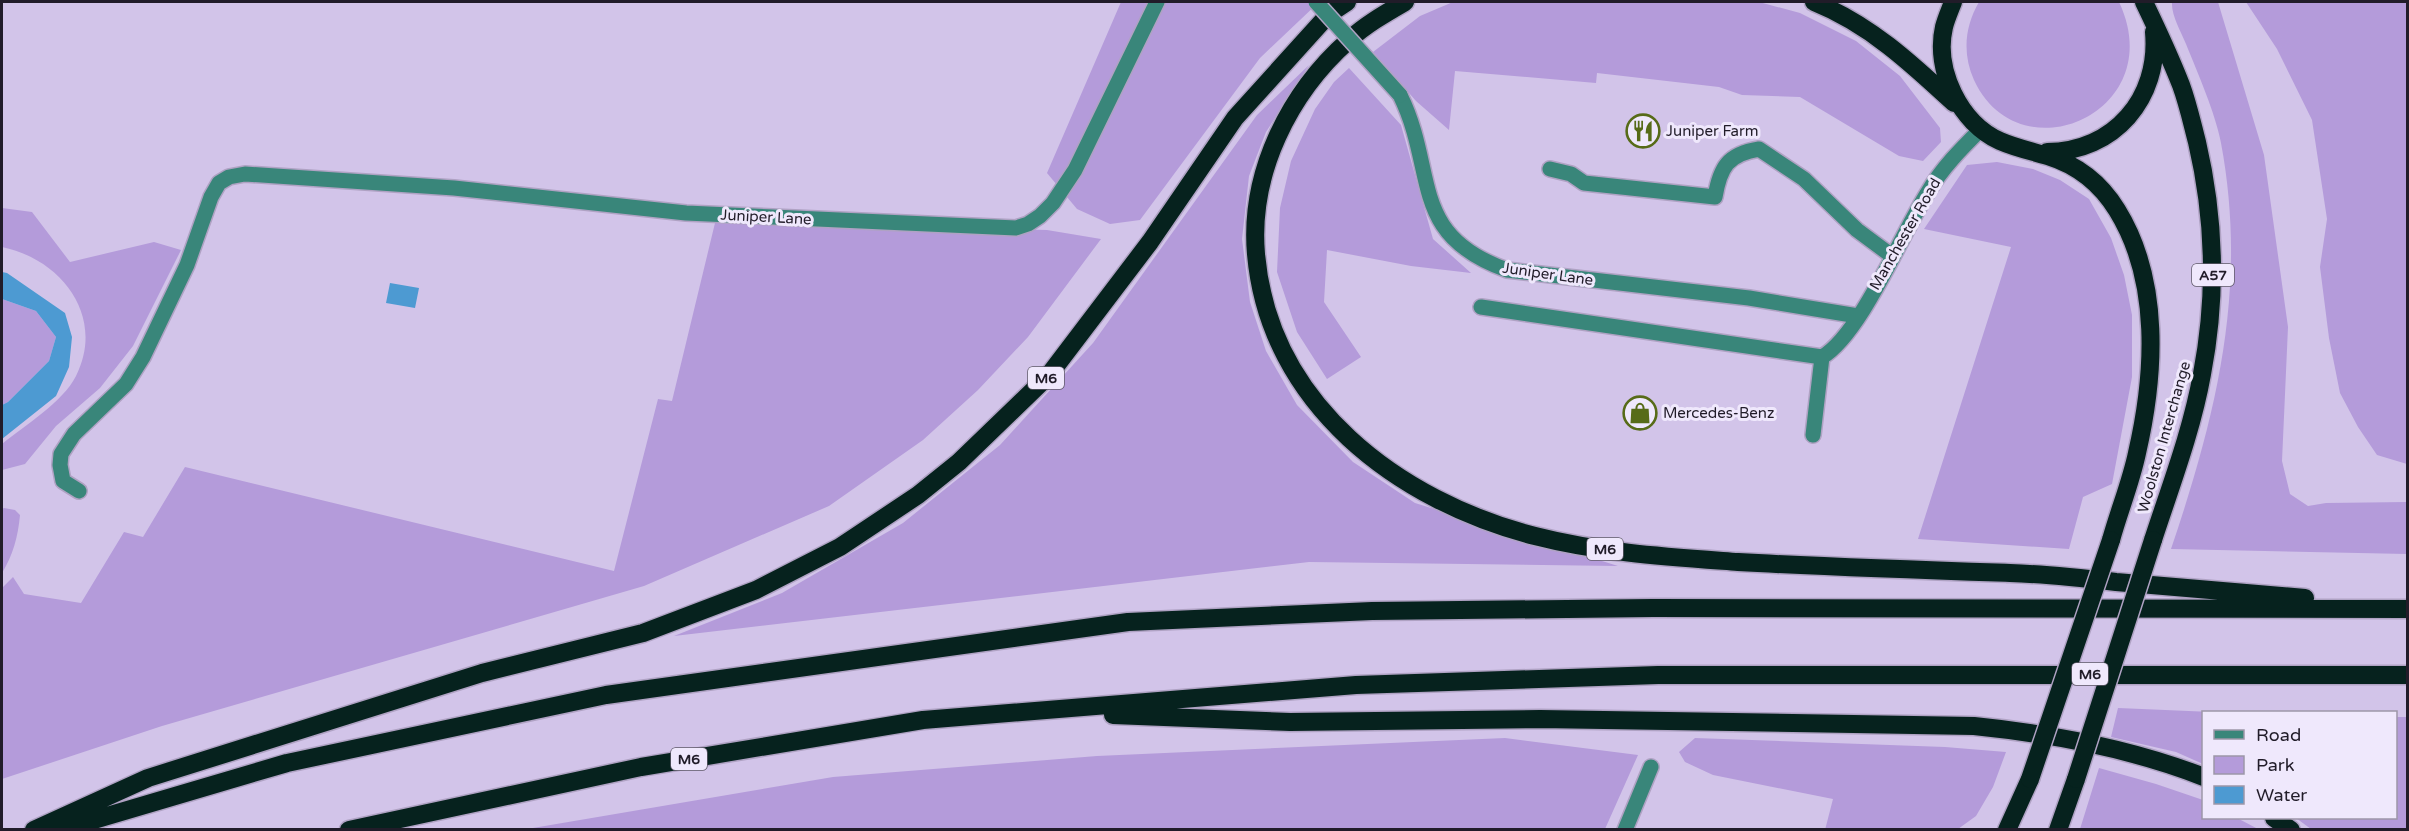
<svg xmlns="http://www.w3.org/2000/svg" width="2409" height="831" viewBox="0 0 2409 831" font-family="'Varela Round',sans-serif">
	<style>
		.green { fill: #b49bda }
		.water { fill: #4d9ad2 }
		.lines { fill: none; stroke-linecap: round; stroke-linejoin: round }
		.minor-casing { stroke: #afa2c3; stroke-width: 18 }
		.highway-casing { stroke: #afa2c3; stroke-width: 21 }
		.minor { stroke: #39867a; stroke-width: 15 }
		.highway { stroke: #06221e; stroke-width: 18 }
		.minor-bridge-casing { stroke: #afa2c3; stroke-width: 18; stroke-linecap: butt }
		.highway-bridge-casing { stroke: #afa2c3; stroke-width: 21; stroke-linecap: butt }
		.minor-bridge { stroke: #39867a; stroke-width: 15 }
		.highway-bridge { stroke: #06221e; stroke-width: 18 }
		.labels { text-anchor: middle; stroke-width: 6; stroke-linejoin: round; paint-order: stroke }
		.shield { fill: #efe8fc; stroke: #5f5968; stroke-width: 1.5 }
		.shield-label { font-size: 14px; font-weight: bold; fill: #211c29 }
		.poi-label { font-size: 15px; fill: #211c29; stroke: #efe8fc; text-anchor: start }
		.street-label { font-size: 15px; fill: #211c29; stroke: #efe8fc }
	</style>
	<rect width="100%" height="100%" fill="#d2c4e9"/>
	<!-- green -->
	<path class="green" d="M1121,2H1319L1260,58L1140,220L1110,224L1077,209L1047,173Z
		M1453,2H1759L1800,13L1856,41L1900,76L1940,128L1941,142L1923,161L1899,156L1800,97L1742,95L1719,87L1597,73L1596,83L1455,71L1449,130L1416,101L1373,52L1420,16Z
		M1979,2H2119C2171,112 2019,178 1974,80C1962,53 1965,26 1979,2Z
		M2172,2H2218L2264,155L2288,327L2282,461L2290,494L2308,506L2326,503L2407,502V554L2171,549C2217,413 2248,287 2221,143C2215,112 2198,74 2186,44C2181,32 2171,15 2172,2Z
		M2246,2H2407V464L2377,455L2358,427L2340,393L2329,338L2320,267L2327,219L2312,120L2277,49Z
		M1309,65L1266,132L1249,176L1242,239L1250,302L1266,351L1297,405L1353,462L1415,503L1618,566L1309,562L674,636L782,593L903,523L1000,445L1093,343L1257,115Z
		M1349,68L1401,125L1433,239L1471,273L1411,266L1327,250L1324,302L1361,357L1327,379L1297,332L1277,272L1280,208L1291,161L1315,109L1334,82Z
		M1997,162L2033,169L2060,180L2089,199L2111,238L2124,275L2132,315V377L2112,484L2083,497L2069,549L1918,539L2011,247L1924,229L1967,165Z
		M2,208L32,212L70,262L154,242L181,250L133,346L100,388L56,426L25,464L2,470V444C24,426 63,402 76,376C106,316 61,259 2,247Z
		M715,223L1047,230L1101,239L1028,337L978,390L923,440L829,506L644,586L162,726L2,779V588L13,577L24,594L81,603L124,532L143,537L185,467L614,571L658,399L672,401Z
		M2,299L36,311L56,337L49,361L8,402L2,405Z
		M4,508L15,510L20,515C18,537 13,555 2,573V509Z
		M2118,708L2212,712H2204L2203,764L2176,752L2111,737Z
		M2396,717H2407V829H2311L2296,818H2396Z
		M1505,738L1638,755L1605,829H527L833,777L1097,756Z
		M1695,738L1945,747L2006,752L1993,787L1976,816L1958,829L1825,830L1833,799L1713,775L1685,762L1679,752Z
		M2099,768L2156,784L2203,800L2204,818H2237L2258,829H2080Z"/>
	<!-- water -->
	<path class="water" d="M2,272L7,273L65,313L72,337L69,367L56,396L2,439V405L8,402L49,361L56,337L36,311L2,299Z
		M390,283L419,288L415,308L386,303Z"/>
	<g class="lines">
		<!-- minor casing -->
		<g class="minor-casing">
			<path id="minor" d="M1400,95C1438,172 1407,234 1507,270L1749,298L1858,316
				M1550,169L1571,174L1584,183L1715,197C1720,167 1728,154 1759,149L1804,179L1857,230L1892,256
				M1481,307L1822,357C1861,334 1902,233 1928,192C1942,168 1961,149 1981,129
				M1813,435L1822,357
				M79,491L63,481L60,465L61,454L74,434L126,384L143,357L187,265L211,197L219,183L229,177L245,174L454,188L686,213L1016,228L1028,224L1040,216L1053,203L1075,170L1157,2
				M1625,830L1651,767"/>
		</g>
		<!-- highway casing -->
		<g class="highway-casing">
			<path id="highway" d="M1405,2C1386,13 1365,25 1349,40C1289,93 1249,173 1256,254C1269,404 1398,501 1535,536C1601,553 1670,557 1738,562C1829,567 1920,570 2010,573C2046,574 2081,578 2116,582C2179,587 2242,593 2305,598
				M1814,2C1869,24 1911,63 1954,103
				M1953,2C1950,10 1946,19 1944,27C1934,70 1960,123 2000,141C2016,148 2031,151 2048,156C2077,165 2101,184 2117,210C2161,281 2155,375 2137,453C2131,482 2119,511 2111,540
				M2144,2C2157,29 2170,57 2181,85C2188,104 2192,123 2197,142C2215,219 2217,296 2202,374C2192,430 2171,485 2153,540
				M2047,152C2114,152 2160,98 2154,32
				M1113,715L1290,722L1540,719L1974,726C2053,734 2130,748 2204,777
				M2274,818L2291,830
				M34,830L148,778L482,673L643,633L756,590L840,547L918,495L959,462L1049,375L1150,242L1235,118L1329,14L1347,2
				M60,830L287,763L606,695L1128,622L1372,611L1653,608L2408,609
				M349,830L641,767L923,720L1356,685L1658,675H2408
				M2007,830L2030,779
				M2058,830L2076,779"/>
		</g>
		<!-- minor -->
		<use href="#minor" class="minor"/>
		<!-- highway -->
		<use href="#highway" class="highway"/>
		<!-- minor-bridge casing -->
		<g class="minor-bridge-casing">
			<path id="minor-bridge" d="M1316,2L1400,95"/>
		</g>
		<!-- highway-bridge casing -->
		<g class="highway-bridge-casing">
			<path id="highway-bridge" d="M2030,779L2111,540
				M2076,779L2153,540"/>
		</g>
		<!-- minor-bridge -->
		<use href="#minor-bridge" class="minor-bridge"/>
		<!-- highway-bridge -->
		<use href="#highway-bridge" class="highway-bridge"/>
	</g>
	<!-- icons -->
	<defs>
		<g id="restaurant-ring" transform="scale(1.725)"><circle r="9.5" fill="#efe8fc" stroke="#576b18" stroke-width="1.5"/><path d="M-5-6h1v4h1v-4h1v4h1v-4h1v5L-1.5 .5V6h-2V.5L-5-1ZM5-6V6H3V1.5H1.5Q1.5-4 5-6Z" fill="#576b18"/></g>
		<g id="shop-ring" transform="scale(1.725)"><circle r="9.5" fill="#efe8fc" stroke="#576b18" stroke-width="1.5"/><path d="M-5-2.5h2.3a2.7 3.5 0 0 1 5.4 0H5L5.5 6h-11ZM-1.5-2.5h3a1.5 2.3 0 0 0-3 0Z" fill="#576b18"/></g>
	</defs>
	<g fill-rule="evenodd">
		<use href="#restaurant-ring" x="1643" y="131"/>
		<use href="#shop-ring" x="1640" y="413"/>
	</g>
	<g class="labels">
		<!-- shield labels -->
		<g class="shield">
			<rect x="2192" y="264" width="42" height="22" rx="4.5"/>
			<rect x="1028" y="367" width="36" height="22" rx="4.5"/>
			<rect x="1587" y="538" width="36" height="22" rx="4.5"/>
			<rect x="2072" y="663" width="36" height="22" rx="4.5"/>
			<rect x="671" y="748" width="36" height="22" rx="4.5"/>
		</g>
		<g class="shield-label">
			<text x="2213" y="280">A57</text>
			<text x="1046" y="383">M6</text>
			<text x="1605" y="554">M6</text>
			<text x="2090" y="679">M6</text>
			<text x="689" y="764">M6</text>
		</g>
		<!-- poi labels -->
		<g class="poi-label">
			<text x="1666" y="136">Juniper Farm</text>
			<text x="1663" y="418">Mercedes-Benz</text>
		</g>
		<!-- street labels -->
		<g class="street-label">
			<text transform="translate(766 217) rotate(3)" y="5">Juniper Lane</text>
			<text transform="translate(1905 234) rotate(-60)" y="5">Manchester Road</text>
			<text transform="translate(1548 274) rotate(8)" y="5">Juniper Lane</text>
			<text transform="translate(2164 437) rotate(-74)" y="5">Woolston Interchange</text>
		</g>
	</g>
	<!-- border -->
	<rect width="2409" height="831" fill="none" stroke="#211c29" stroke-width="6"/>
	<!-- legend -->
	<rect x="2202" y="711" width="195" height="108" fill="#efe8fc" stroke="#9d96a8" stroke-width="1.5"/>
	<rect x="2214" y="730" width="30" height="9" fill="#39867a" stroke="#9d96a8" stroke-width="1.5"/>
	<text x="2256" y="741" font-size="18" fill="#211c29">Road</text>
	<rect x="2214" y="756" width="30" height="18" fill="#b49bda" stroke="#9d96a8" stroke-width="1.5"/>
	<text x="2256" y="771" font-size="18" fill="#211c29">Park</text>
	<rect x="2214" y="786" width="30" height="18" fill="#4d9ad2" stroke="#9d96a8" stroke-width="1.5"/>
	<text x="2256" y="801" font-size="18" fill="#211c29">Water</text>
</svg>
